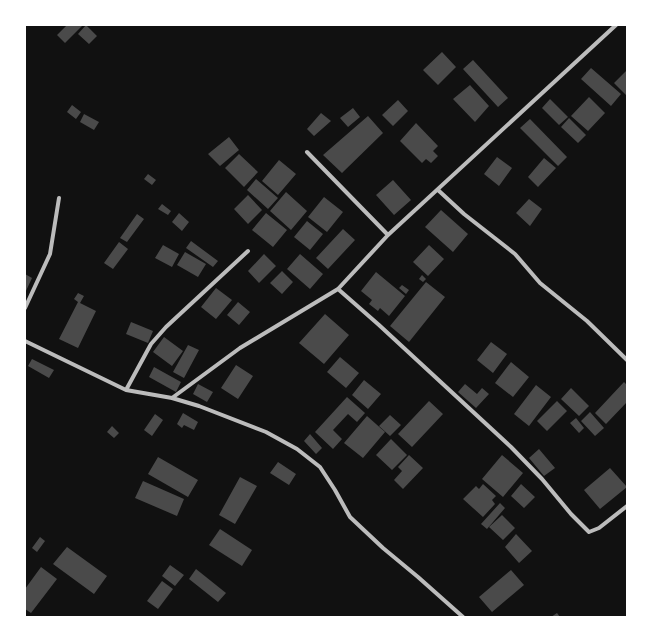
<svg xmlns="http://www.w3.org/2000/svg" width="652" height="642" viewBox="0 0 652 642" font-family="Karla,sans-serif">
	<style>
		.building { fill: #4a4a4a }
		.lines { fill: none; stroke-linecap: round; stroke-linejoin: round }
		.minor { stroke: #bcbcbc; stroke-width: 4 }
	</style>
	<rect width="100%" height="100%" fill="#111"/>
	<!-- building -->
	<path class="building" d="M67,25H83L65,43L57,35Z
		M86,25L97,36L89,44L78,34Z
		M442,52L456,67L438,85L423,70Z
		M473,60L508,98L498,107L463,69Z
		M591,68L621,94L611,106L581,79Z
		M627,70V96L614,83Z
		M470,85L489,106L475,122L453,99Z
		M589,97L605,113L588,131L571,116Z
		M550,99L568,117L559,125L542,108Z
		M398,100L408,111L393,126L382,115Z
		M72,105L81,112L76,119L67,112Z
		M353,108L360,117L348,127L340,118Z
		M321,113L331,121L314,136L307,129Z
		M84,114L99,122L94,130L80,122Z
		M368,116L383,133L342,173L323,155Z
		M569,118L586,135L578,143L561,127Z
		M530,119L567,157L558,166L520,128Z
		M416,123L438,146L433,151L438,156L431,163L426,159L422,163L400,141Z
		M229,137L239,150L220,166L208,154Z
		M239,154L258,172L244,187L225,168Z
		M497,157L512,168L499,186L484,174Z
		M544,158L556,168L538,187L528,177Z
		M279,160L296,174L278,195L262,181Z
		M148,174L156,180L152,185L144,179Z
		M256,179L278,198L268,209L247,190Z
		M393,180L411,200L394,215L376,195Z
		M286,192L307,211L291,230L270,211Z
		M248,195L262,210L248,224L234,209Z
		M324,197L343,212L327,232L308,217Z
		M529,199L542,209L530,226L516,213Z
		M162,204L171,211L168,215L158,209Z
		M441,210L468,234L453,252L425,227Z
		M179,213L189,222L182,231L172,222Z
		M266,213L287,230L273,247L252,230Z
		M137,214L144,219L127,242L120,238Z
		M307,221L323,234L310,250L294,237Z
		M343,229L355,240L328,269L316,258Z
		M191,241L218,261L213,267L186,248Z
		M119,242L128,249L113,269L104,263Z
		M163,245L179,254L172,267L155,258Z
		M429,245L444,259L428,276L413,262Z
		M185,252L206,264L198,277L177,265Z
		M264,254L276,266L259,283L248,271Z
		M300,254L323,274L310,289L287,269Z
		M282,271L293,282L282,294L270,283Z
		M376,272L405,296L389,316L380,308L378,311L369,304L372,300L361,291Z
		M25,274L32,278L25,293Z
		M422,275L426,279L423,282L419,279Z
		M426,282L445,297L409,342L390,326Z
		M402,285L409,290L406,294L399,288Z
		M216,288L232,300L216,319L201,307Z
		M78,293L84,296L80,303L96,311L78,348L59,339L78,302L74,299Z
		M238,302L250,312L239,325L227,315Z
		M325,314L349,335L324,364L299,343Z
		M131,322L153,331L148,343L126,334Z
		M164,337L183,351L172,366L153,352Z
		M491,342L507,354L493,373L477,360Z
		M188,345L199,350L184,378L173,372Z
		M340,357L359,373L346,388L327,372Z
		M32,359L54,370L49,378L28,366Z
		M511,362L529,377L513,397L495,383Z
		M236,365L253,376L238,399L221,388Z
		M154,367L181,382L176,392L149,377Z
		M364,380L381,394L368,409L352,395Z
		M624,382L627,385V402L606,424L595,413Z
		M198,384L213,392L207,402L193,394Z
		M465,384L477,394L482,388L489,394L476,408L458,392Z
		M536,385L551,397L529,426L514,414Z
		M571,388L589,406L579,416L561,399Z
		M347,397L365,413L357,422L348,414L333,430L342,439L333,449L315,432Z
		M429,401L443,414L412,447L398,434Z
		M557,401L567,411L547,431L537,421Z
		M590,412L604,428L595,436L581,421Z
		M183,413L198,422L194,430L184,425L182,428L177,424Z
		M155,414L163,420L152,436L144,430Z
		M390,415L401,425L390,436L379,426Z
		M367,416L385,432L363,458L344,443Z
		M576,418L584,428L579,433L570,423Z
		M112,426L119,433L114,438L107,432Z
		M310,434L322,448L316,454L304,441Z
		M391,439L407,455L392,470L376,455Z
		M539,449L555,468L544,476L529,458Z
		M409,455L423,468L403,489L394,480L402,471L398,467Z
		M502,455L523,473L503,497L482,479Z
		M158,457L198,480L188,497L148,474Z
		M278,462L296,474L289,485L270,473Z
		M610,468L627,487L600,509L584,490Z
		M240,477L257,486L235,524L219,515Z
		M143,481L184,499L177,516L135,498Z
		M483,484L496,496L492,500L495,504L483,517L463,499L476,486L479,489Z
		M521,484L535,497L524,508L511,496Z
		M500,503L505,508L487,529L481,524Z
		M502,515L515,528L503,540L489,527Z
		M220,529L252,550L242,566L209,545Z
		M516,534L532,551L519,563L505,547Z
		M40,537L45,541L37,552L32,548Z
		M67,547L107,576L94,594L53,564Z
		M170,565L184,575L175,586L162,576Z
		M41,567L57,579L31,613L25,609V589Z
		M196,569L226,593L218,602L189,579Z
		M511,570L524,585L492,612L479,597Z
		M162,581L173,589L158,609L147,601Z
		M557,613L560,617H551Z"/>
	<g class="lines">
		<!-- minor -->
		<path class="minor" d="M307,152L388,235
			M438,190L464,214L515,254L540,283L587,321L627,360
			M338,289L379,325L511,447L542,479L571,514L589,532L599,528L627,506
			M25,308L50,254L59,198
			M25,341L126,390L172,398L199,406L266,432L297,449L320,467L335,490L350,517L383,548L418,577L463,617
			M126,390L151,344L166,327L248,251
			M172,398L240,348L338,289L388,235L616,25"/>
	</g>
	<!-- border -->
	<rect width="652" height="642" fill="none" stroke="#ffffff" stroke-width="52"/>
</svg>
